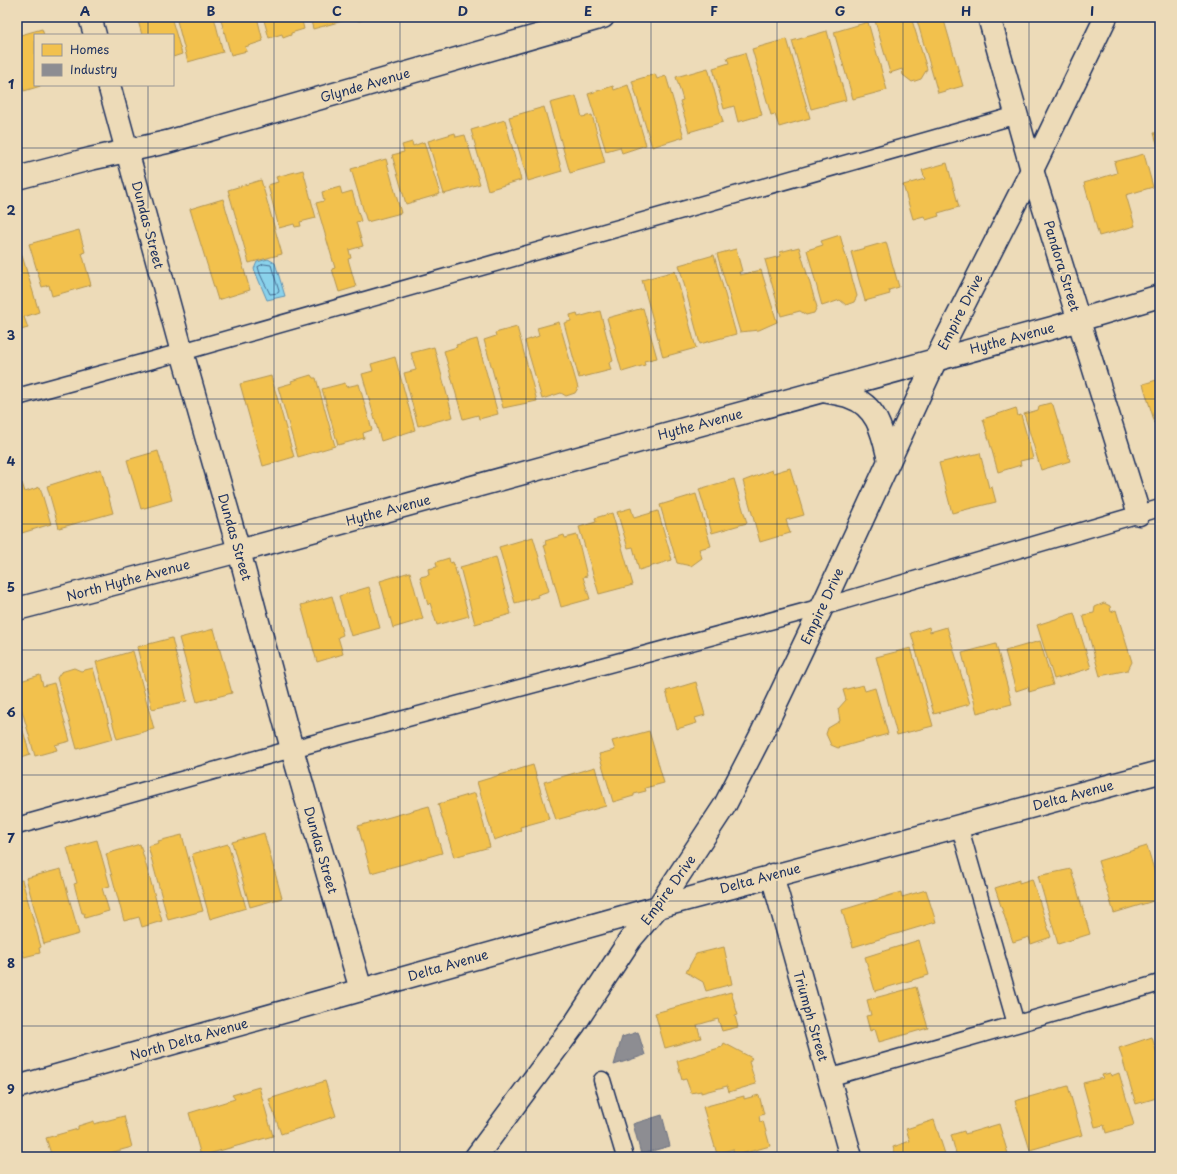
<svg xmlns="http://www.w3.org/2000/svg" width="1177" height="1174" viewBox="0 0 1177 1174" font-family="'Playpen Sans',sans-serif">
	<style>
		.water { fill: #8ad2eb; stroke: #5e91b3 }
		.homes { fill: #f2c14e; stroke: #b29553 }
		.industry { fill: #8d8d92; stroke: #6b7182 }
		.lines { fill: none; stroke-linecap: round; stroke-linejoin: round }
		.shore { stroke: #477096; stroke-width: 1 }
		.lane-casing { stroke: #1b2f5e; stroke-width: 19 }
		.street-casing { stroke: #1b2f5e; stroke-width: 25 }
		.secondary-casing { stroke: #1b2f5e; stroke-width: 25 }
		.lane { stroke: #eddbb8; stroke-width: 16 }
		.street { stroke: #eddbb8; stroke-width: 22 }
		.secondary { stroke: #eddbb8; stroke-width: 22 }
		.grid { fill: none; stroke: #1b2f5e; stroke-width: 1; stroke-opacity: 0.55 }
		.labels { text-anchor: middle; stroke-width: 4; stroke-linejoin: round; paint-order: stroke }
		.street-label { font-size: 13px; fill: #1b2f5e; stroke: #eddbb8 }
		.neatline { fill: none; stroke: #1b2f5e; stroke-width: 1.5 }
		.grid-label { font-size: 13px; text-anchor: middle; font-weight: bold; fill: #1b2f5e }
	</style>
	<rect width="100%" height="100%" fill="#eddbb8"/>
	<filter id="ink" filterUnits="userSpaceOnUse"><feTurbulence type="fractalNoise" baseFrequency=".025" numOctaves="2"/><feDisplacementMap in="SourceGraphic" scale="8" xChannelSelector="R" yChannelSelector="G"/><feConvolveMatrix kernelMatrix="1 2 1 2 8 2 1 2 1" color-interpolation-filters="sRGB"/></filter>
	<g filter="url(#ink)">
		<!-- water -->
		<path class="water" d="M268,259L275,263L285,296L267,300L254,269L257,262Z"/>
		<!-- homes -->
		<path class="homes" d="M137,17H171L182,54L173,57V35H142Z
			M176,17H214L223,52L188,62Z
			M220,17H257L263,41L245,47L247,51L231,55Z
			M263,17H301L304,29L291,33V35L283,38L282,34L269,38Z
			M310,17H345L346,20L313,29Z
			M353,17H370L359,21Z
			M874,17H905L906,19L911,17L927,69L921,79L912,82L903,75L902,69L890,73Z
			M916,17H943L963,86L938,93Z
			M868,22L887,90L853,99L834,32Z
			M42,29L44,35H35V85H44L24,91L17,67V36Z
			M827,31L846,100L811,109L792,41Z
			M787,39L810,118L779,127L775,114L771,115L752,49Z
			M745,53L762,115L738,122L734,106L724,109L713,68L729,63L727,58Z
			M708,68L723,122L689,132L680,101L683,100L676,77Z
			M655,74L657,79L666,76L684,137L652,147L632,81Z
			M628,85L646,145L622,153L620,147L606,151L588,94L613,86L614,90Z
			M17,86L21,102L17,103Z
			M576,96L582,117L592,115L605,163L570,173L550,103Z
			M544,107L562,171L528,181L509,117Z
			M505,120L521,180L488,190L471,130Z
			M1160,132V154L1154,133Z
			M455,133L456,137L465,135L480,184L444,194L428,141Z
			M412,142L413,146L424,142L440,194L406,204L392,155L404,152L402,145Z
			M1144,154L1153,187L1126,195L1135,226L1099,236L1084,183L1117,173L1114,162Z
			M386,159L401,213L367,222L351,169Z
			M947,163L959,207L938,213L939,216L926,220L924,216L913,219L903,185L925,179L922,170Z
			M303,170L316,218L300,222L301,226L295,227L294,224L279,228L268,185L278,182L276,177Z
			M261,180L282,254L249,263L228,190Z
			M340,187L342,194L352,191L361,221L356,222L363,246L349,250L351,258L348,259L356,287L339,292L332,269L335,268L316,203L324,201L322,192Z
			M223,199L250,290L218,300L190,209Z
			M79,230L85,252L82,253L91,285L52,296L49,285L42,287L29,244Z
			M840,235L857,296L854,302L846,305L840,300L822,306L807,250L823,245L821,241Z
			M886,242L899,287L889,290L890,294L865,301L851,252Z
			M799,247L817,307L814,313L806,315L800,311L781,316L765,260L781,256L780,252Z
			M20,249L39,312L24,317L28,328L17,331V250Z
			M736,249L742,271L739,272L740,275L761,270L777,322L759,330L740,332L717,254Z
			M714,255L736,334L700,344L679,265Z
			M675,271L696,348L663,357L642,280Z
			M643,308L657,358L644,361L645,365L622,372L607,318Z
			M600,311L613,361L609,363L611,370L579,378L564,323L571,321L570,315L577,313L578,317Z
			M559,322L578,388L575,393L566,396L561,393L542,399L525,341L539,336L537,328Z
			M517,327L537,401L503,408L484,340L496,336L495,333Z
			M477,339L498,414L479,419L478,415L463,419L444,351L457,347L456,345Z
			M434,347L453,417L418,426L404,373L416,370L411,353Z
			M395,357L415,430L381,441L362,374L373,371L371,364Z
			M311,375L313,378H316L335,446L298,457L278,387L292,383L291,381Z
			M271,376L294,457L263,466L240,384Z
			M1160,379V440L1143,384Z
			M345,383L346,387L359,384L372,430L363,433L364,438L338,445L322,389Z
			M1050,403L1053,405L1070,461L1041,470L1024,414L1038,410L1039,406Z
			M1016,408L1018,416L1021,415L1033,458L1020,461L1021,465L998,472L983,419Z
			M158,451L172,500L141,509L127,460Z
			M980,453L989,488L992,487L996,502L952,513L939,463Z
			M790,468L804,515L786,520L790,533L760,542L743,481L772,470L773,473Z
			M101,469L113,513L59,528L47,486Z
			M734,479L747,523L712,533L699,489Z
			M22,483L25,492L40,487L51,524L22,533L17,517V484Z
			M696,494L711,546L699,549L702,558L691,566L677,563L660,505Z
			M631,508L634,518L658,511L672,560L639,570L633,547L628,548L617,512Z
			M612,513L633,585L599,594L579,527L596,522L595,518Z
			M564,535L565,538L577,535L587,576L583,577L590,599L561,607L544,545H546L545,541Z
			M533,537L549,591L537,595L538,597L515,603L499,547Z
			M496,557L511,614L475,624L460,567Z
			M449,558L450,563L453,562L469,616L437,625L430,603L428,605L420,577L429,575L428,569L437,567L436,562Z
			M410,572L423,619L393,628L380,581Z
			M369,587L380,628L351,636L339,596Z
			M332,596L343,635L338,637L343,654L317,662L301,605Z
			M1104,603L1110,606L1111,612L1116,610L1132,662L1128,670L1100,676L1083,615L1094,613L1095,607Z
			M1074,613L1091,668L1054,679L1037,625Z
			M929,627L930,632L947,627L970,704L934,714L911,633Z
			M214,629L232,693L197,702L179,638Z
			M172,638L187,701L152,709L137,647Z
			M1040,641L1053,685L1029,692L1028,687L1016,691L1005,651Z
			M996,644L1012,704L977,713L962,653Z
			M911,648L933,726L897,735L876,657Z
			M133,651L154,729L117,739L96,662Z
			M74,668L81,671L93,668L113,739L77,749L57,678L61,672Z
			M40,675L43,686L54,683L70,741L55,745L57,750L35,756L17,693V682Z
			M696,682L705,715L695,718L697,723L677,729L666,691Z
			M863,685L865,691L875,688L888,734L838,748L831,745L826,734L828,728L840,721L838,709L846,700L843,690Z
			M17,710L30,755L17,759Z
			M649,731L664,783L645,788L646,791L634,794V796L613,802L599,754L615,750L612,741Z
			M533,765L549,819L520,827L521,831L494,840L477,782Z
			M595,767L606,806L556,820L544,782Z
			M475,793L490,847L454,857L438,804Z
			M429,806L442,853L371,873L358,826Z
			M264,833L282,898L250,907L232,842Z
			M182,835L203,911L168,920L148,846L159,843L158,841Z
			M97,840L110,886L102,888L109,911L85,918L84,913H82L74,884L77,883L67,848Z
			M140,844L162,921L142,927L139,917L124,921L106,854Z
			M228,844L246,908L210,919L192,854Z
			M1147,846L1160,890V899L1114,913L1098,861Z
			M1157,849H1160V860Z
			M61,869L79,934L44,944L26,878Z
			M1071,869L1090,934L1058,944L1038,876Z
			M1032,879L1051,937L1031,944L1029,937L1013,942L995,888L1019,880V883Z
			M22,880L41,947L39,948L40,953L24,957L22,950L17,951V881Z
			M926,890L936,922L853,947L842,910L901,892L902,897Z
			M919,940L929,975L875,991L865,957Z
			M724,947L732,984L706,991L703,982L686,972L696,954Z
			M916,987L928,1028L879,1042L875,1029L870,1031L866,1016L871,1015L867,1000Z
			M731,992L738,1015L735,1016L738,1027L722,1031L718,1019L697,1025L701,1038L665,1048L655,1013Z
			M1152,1037L1160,1064V1097L1136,1104L1119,1048Z
			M724,1043L752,1058L749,1062L756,1084L729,1092L727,1086L701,1093V1091L691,1093L686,1079L682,1080L677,1061L722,1047Z
			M1110,1073L1111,1076L1119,1073L1134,1125L1106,1133L1104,1125L1095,1127L1083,1083L1103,1078L1102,1075Z
			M325,1081L336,1116L281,1134L269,1099Z
			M1068,1086L1082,1135L1030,1150L1015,1101Z
			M259,1087L273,1136L201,1156L189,1113L235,1099L232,1095Z
			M759,1095L764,1114L759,1116L760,1122L763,1121L770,1146L734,1156L733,1149L717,1154L703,1107L744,1096V1099Z
			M124,1116L132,1147L95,1157H52L46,1138L78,1129V1126L94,1121V1124Z
			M934,1120L946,1157H896L893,1147L910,1141L906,1129Z
			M999,1124L1009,1157H957L951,1135L964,1131L965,1134Z"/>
		<!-- industry -->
		<path class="industry" d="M638,1032L645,1055L614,1065L622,1037Z
			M662,1115L670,1146L641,1154L633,1124Z"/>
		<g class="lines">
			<!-- shore -->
			<path class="shore" d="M264,264L271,265L279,291L278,293L270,294C266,285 260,277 258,267Z"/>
			<!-- lane casing -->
			<g class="lane-casing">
				<path id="lane" d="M17,397L182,352L1017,115
					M959,825L1016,1024
					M17,826L292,749L822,607L1160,508
					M828,1078L1160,983
					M602,1080L625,1157"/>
			</g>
			<!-- street casing -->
			<g class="street-casing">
				<path id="street" d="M989,17L1032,170L1139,514
					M17,178L90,159L167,142L603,17
					M823,391C832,393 842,394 850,397C878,406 883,435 889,460
					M17,609L239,551L1052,328L1160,296
					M772,875L851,1157
					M658,907L1160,772
					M17,1087L361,990"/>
			</g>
			<!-- secondary casing -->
			<g class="secondary-casing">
				<path id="secondary" d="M90,17L95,35
					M109,85L182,352L239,551L292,749L361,990L658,907
					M476,1157L574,1025L630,940L658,907L725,805L760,737L822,607L936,359L1032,170L1106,17"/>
			</g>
			<!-- lane -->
			<use href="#lane" class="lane"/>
			<!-- street -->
			<use href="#street" class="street"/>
			<!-- secondary -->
			<use href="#secondary" class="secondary"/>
		</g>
	</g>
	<!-- grid -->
	<path class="grid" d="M148,17V35M274,17V1157M400,17V1157M526,17V1157M651,17V1157M777,17V1157M903,17V1157M1029,17V1157M148,85V1157M17,148H1160M17,273H1160M17,399H1160M17,524H1160M17,650H1160M17,775H1160M17,901H1160M17,1026H1160"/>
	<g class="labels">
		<!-- street labels -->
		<g class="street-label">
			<text transform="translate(365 85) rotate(-16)" y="5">Glynde Avenue</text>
			<text transform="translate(148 225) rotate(75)" y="5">Dundas Street</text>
			<text transform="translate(1062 266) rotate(73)" y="5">Pandora Street</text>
			<text transform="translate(960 312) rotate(-63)" y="5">Empire Drive</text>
			<text transform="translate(1012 338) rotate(-15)" y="5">Hythe Avenue</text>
			<text transform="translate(700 424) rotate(-15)" y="5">Hythe Avenue</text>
			<text transform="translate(388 510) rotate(-15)" y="5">Hythe Avenue</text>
			<text transform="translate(235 537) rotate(74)" y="5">Dundas Street</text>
			<text transform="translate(128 580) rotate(-15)" y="5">North Hythe Avenue</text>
			<text transform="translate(822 606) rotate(-65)" y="5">Empire Drive</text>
			<text transform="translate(1073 795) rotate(-15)" y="5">Delta Avenue</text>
			<text transform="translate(321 850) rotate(74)" y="5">Dundas Street</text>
			<text transform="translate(760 878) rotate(-15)" y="5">Delta Avenue</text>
			<text transform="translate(668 890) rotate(-54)" y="5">Empire Drive</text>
			<text transform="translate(448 965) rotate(-16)" y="5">Delta Avenue</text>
			<text transform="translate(811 1016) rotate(74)" y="5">Triumph Street</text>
			<text transform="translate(189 1039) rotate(-16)" y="5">North Delta Avenue</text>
		</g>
	</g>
	<!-- margin -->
	<rect width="1177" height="1174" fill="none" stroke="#eddbb8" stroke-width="44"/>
	<!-- legend -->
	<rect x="34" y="34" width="140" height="52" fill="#eddbb8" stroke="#999694"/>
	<rect x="42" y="44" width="20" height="12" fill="#f2c14e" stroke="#999694"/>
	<text x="70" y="54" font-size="12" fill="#1b2f5e">Homes</text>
	<rect x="42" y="64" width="20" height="12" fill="#8d8d92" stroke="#999694"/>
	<text x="70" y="74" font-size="12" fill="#1b2f5e">Industry</text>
	<rect x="22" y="22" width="1133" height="1130" class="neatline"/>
	<g class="grid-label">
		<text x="85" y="16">A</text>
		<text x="211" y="16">B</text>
		<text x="337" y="16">C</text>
		<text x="463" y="16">D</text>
		<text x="588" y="16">E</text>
		<text x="714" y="16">F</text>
		<text x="840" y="16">G</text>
		<text x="966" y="16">H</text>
		<text x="1092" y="16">I</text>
		<text x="11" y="89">1</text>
		<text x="11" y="215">2</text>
		<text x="11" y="340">3</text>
		<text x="11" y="466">4</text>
		<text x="11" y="592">5</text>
		<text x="11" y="717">6</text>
		<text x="11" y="843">7</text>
		<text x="11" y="968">8</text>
		<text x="11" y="1094">9</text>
	</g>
</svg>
